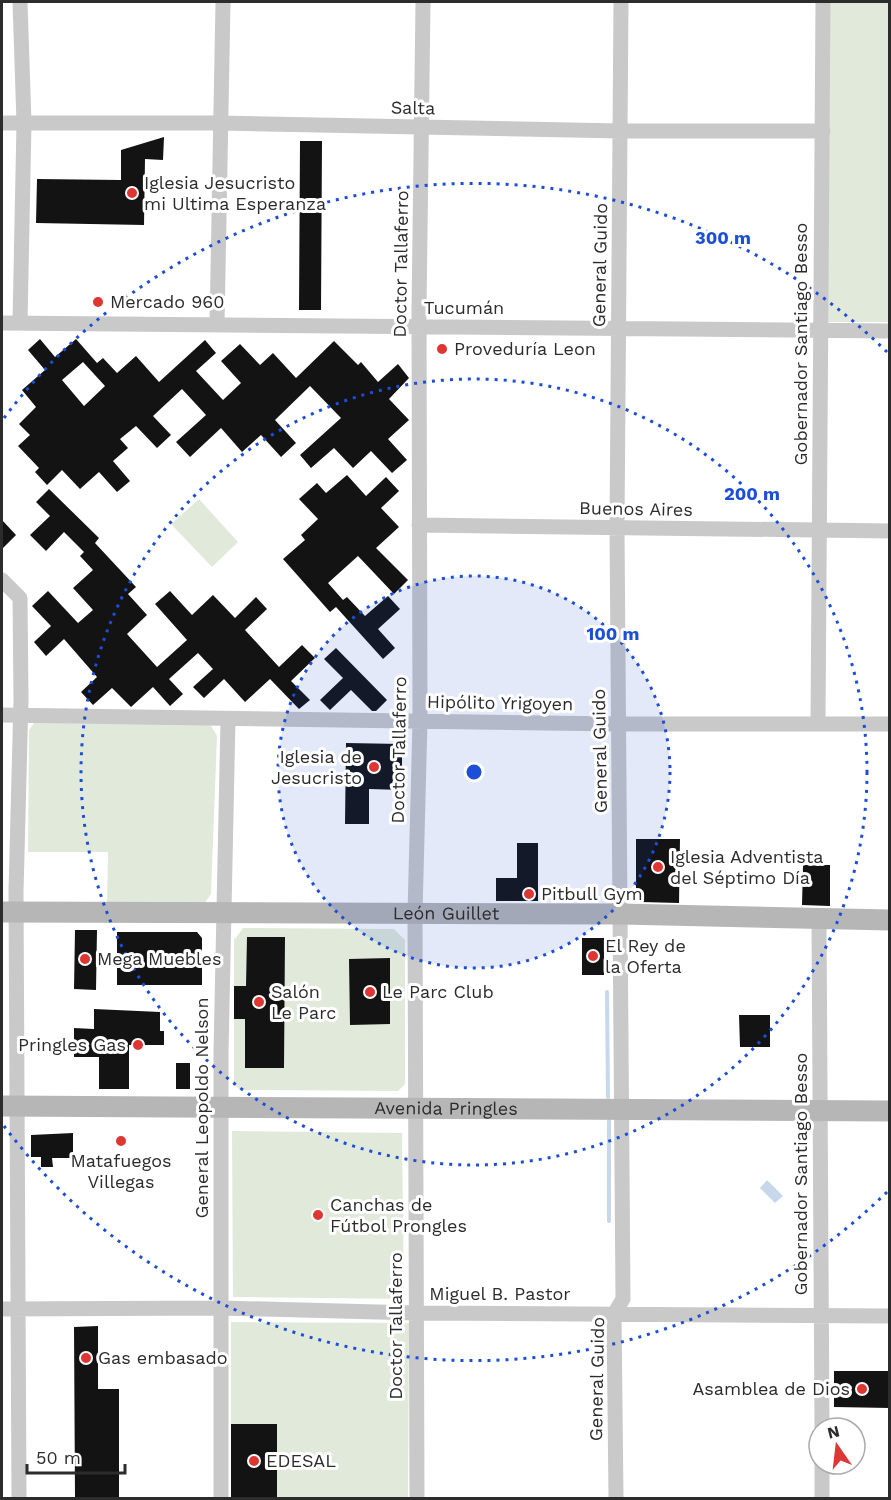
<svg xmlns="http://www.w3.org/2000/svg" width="891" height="1500" viewBox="0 0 891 1500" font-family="'Work Sans',sans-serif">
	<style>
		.green { fill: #e1eada }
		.water { fill: #c6d8e9 }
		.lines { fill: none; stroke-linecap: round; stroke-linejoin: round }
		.stream { stroke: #c6d8e9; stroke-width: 4 }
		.building { fill: #131313; fill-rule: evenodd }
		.street { stroke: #c9c9c9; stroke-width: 15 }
		.secondary { stroke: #b6b6b6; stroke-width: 21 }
		.ring { fill: none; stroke: #1d4ed8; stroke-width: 3; stroke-dasharray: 3 6 }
		.poi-dot { fill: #de3633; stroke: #fff; stroke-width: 2 }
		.labels { text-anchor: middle; stroke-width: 6; stroke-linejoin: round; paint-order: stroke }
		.street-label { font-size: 18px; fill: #2c2c2c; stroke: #fff }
		.poi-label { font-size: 18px; fill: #2c2c2c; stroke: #fff; text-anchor: start }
		.centre { fill: #1d4ed8; stroke: #fff; stroke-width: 3 }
		.ring-label { font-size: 18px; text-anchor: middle; font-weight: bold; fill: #1d4ed8; stroke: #fff; stroke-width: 6; stroke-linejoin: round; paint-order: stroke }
	</style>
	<rect width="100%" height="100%" fill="#fff"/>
	<!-- green -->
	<path class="green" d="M824,2H889V322H826Z
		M199,499L238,542L212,567L171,524Z
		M34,723L210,724L217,736L211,894L204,904L107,903L108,852H28L29,730Z
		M243,928L394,929L405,940V1084L398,1091L240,1090L234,1084V940Z
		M232,1131L402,1133L404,1299L233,1297Z
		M231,1322L409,1323L408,1498H277V1425L231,1424Z"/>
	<!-- water -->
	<path class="water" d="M767,1180L783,1196L775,1203L760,1188Z"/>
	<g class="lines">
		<!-- stream -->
		<path class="stream" d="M607,992L608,1097
			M609,1121V1221"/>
	</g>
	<!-- building -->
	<path class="building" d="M164,137L163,160L145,159L144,225L36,223L37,179L121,180V150Z
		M300,141H322L321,310H299Z
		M40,339L55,357L76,339L97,363L103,358L117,373L136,356L159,382L205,340L216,353L196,371L223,400L241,383L221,361L240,344L260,365L273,353L296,378L334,341L358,365L361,362L378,382L398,364L409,378L389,399L409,420L388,439L407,460L392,473L371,451L353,468L334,448L311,468L300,455L341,418L310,386L275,420L296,443L281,457L261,435L242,452L221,428L190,457L176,442L206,415L182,389L153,416L171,435L157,448L136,426L120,439L128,448L113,461L130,481L117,492L99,472L80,489L62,470L47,485L35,472L39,468L18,446L30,435L19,424L36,407L22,390L45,370L28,350ZM83,362L105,386L84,406L62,380Z
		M347,475L366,496L386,477L399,491L381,508L399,527L376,548L408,580L394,594L358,556L328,583L343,600L347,597L365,616L388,596L400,609L378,629L395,648L383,659L336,607L330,612L283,559L305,540L301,535L318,519L299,499L317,483L326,493Z
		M49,489L99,538L95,543L136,587L128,594L147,615L127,634L157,667L187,640L155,604L170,591L192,615L213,595L235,618L256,597L267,609L245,630L279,667L302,645L315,658L291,681L310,700L299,709L270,679L245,702L224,679L204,698L193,687L213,669L198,653L169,679L183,694L170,706L153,687L131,707L112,688L93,705L81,692L97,677L64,639L46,656L34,642L51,626L32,606L48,591L78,623L93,610L73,588L93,570L80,556L84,552L64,532L46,551L30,535L50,516L36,502Z
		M2,520L16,535L2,549Z
		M336,648L387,700L376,711H372L351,690L330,710L320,700L343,678L324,659Z
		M346,743L402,744V790L369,789V824H345Z
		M636,839H680L679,903L641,902L636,896Z
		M517,843H538V901H496V878H517Z
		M803,865H830V906L802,905Z
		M75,930H97L96,990L74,989Z
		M117,932H197L202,938V985H117Z
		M247,937H285L284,1068H245V1019H234V986H246Z
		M582,938H604V975H582Z
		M390,958V1024L350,1025L349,959Z
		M94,1009L160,1012V1031H164V1045H129V1089H99V1057H74V1028L94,1029Z
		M739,1015H770V1047H740Z
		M176,1063H190V1089H176Z
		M73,1133V1158H52L53,1167H41V1157H31V1135Z
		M98,1326V1389H119V1498H75L74,1327Z
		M834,1371H890V1408L834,1407Z
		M231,1424H277V1498H231Z"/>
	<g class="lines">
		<!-- street -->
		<path class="street" d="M2,123H222L621,131H823
			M2,323L890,331
			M20,323L24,123L20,2
			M217,325L223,2
			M419,525L890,531
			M2,580L20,598L21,699L16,892L19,1498
			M2,715L619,724H890
			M818,722L823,2
			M819,920L822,1428
			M2,1309L220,1308L416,1313L890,1316
			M822,1464V1498
			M221,1498V1053L228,719
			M417,1498L415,913L420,721L419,311L423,2
			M616,1498L614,1314L623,1299L617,528L621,2"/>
		<!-- secondary -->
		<g class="secondary">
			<path id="s1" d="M2,912L621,914L890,920"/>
			<path id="s2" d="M2,1106L890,1111"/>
		</g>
	</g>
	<!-- distance rings -->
	<circle cx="474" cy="772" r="196" fill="#1d4ed8" fill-opacity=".12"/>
	<g class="ring">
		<circle cx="474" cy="772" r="196"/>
		<circle cx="474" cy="772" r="393"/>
		<path d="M887 1192A589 589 0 0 1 4 1126M4 418A589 589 0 0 1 887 352"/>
	</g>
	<!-- markers -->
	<g class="poi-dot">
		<circle cx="132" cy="193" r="6"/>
		<circle cx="98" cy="302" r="6"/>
		<circle cx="442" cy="349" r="6"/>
		<circle cx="374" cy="767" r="6"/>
		<circle cx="658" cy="867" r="6"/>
		<circle cx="529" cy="894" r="6"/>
		<circle cx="593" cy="956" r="6"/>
		<circle cx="85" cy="959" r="6"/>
		<circle cx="370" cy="992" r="6"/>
		<circle cx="259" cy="1002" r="6"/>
		<circle cx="138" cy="1045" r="6"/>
		<circle cx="121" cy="1141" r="6"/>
		<circle cx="318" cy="1215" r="6"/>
		<circle cx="86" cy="1358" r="6"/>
		<circle cx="862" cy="1389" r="6"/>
		<circle cx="254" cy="1461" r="6"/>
	</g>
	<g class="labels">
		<!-- street labels -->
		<g class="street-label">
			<text transform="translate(413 108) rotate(1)" y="6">Salta</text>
			<text transform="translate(401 264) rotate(-89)" y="6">Doctor Tallaferro</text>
			<text transform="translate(600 265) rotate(-89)" y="6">General Guido</text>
			<text x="464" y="314">Tucumán</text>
			<text transform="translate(801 344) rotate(-90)" y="6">Gobernador Santiago Besso</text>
			<text transform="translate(636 509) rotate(1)" y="6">Buenos Aires</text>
			<text transform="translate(500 703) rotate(1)" y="6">Hipólito Yrigoyen</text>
			<text transform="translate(399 750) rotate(-89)" y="6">Doctor Tallaferro</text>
			<text transform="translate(600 751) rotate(-91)" y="6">General Guido</text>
			<text dy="6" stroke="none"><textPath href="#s1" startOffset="444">León Guillet</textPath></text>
			<text transform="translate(202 1108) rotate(-90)" y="6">General Leopoldo Nelson</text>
			<text dy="6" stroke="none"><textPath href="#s2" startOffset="444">Avenida Pringles</textPath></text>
			<text transform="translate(801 1174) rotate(-90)" y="6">Gobernador Santiago Besso</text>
			<text x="500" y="1300">Miguel B. Pastor</text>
			<text transform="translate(396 1326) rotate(-90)" y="6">Doctor Tallaferro</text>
			<text transform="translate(597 1379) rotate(-89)" y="6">General Guido</text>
		</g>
		<!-- poi labels -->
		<g class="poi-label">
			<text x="144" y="189">Iglesia Jesucristo<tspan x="144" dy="21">mi Ultima Esperanza</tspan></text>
			<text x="110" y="308">Mercado 960</text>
			<text x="454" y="355">Proveduría Leon</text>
			<text x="362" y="763" text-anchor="end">Iglesia de<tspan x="362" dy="21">Jesucristo</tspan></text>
			<text x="670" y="863">Iglesia Adventista<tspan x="670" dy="21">del Séptimo Día</tspan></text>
			<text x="541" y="900">Pitbull Gym</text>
			<text x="605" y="952">El Rey de<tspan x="605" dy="21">la Oferta</tspan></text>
			<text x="97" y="965">Mega Muebles</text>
			<text x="271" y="998">Salón<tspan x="271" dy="21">Le Parc</tspan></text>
			<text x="382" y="998">Le Parc Club</text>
			<text x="126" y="1051" text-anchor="end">Pringles Gas</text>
			<text x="121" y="1167" text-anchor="middle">Matafuegos<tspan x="121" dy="21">Villegas</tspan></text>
			<text x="330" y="1211">Canchas de<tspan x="330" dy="21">Fútbol Prongles</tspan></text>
			<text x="98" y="1364">Gas embasado</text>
			<text x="850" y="1395" text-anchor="end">Asamblea de Dios</text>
			<text x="266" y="1467">EDESAL</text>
		</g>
	</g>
	<circle cx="474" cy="772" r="9" class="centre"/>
	<g class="ring-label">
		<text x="723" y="244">300 m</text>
		<text x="752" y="500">200 m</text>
		<text x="613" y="640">100 m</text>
	</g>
	<!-- border -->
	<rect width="891" height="1500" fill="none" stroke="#2c2c2c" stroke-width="6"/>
	<!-- north arrow -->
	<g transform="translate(837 1446) rotate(346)"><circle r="28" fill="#ffffff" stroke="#ababab" stroke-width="1.5"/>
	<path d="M0-4.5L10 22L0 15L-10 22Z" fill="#de3633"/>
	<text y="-9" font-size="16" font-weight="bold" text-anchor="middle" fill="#2c2c2c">N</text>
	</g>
	<!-- scale -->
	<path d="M27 1464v9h98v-9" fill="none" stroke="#2c2c2c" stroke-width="3"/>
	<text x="36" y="1464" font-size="18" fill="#2c2c2c" stroke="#ffffff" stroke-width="4.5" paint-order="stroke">50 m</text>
</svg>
